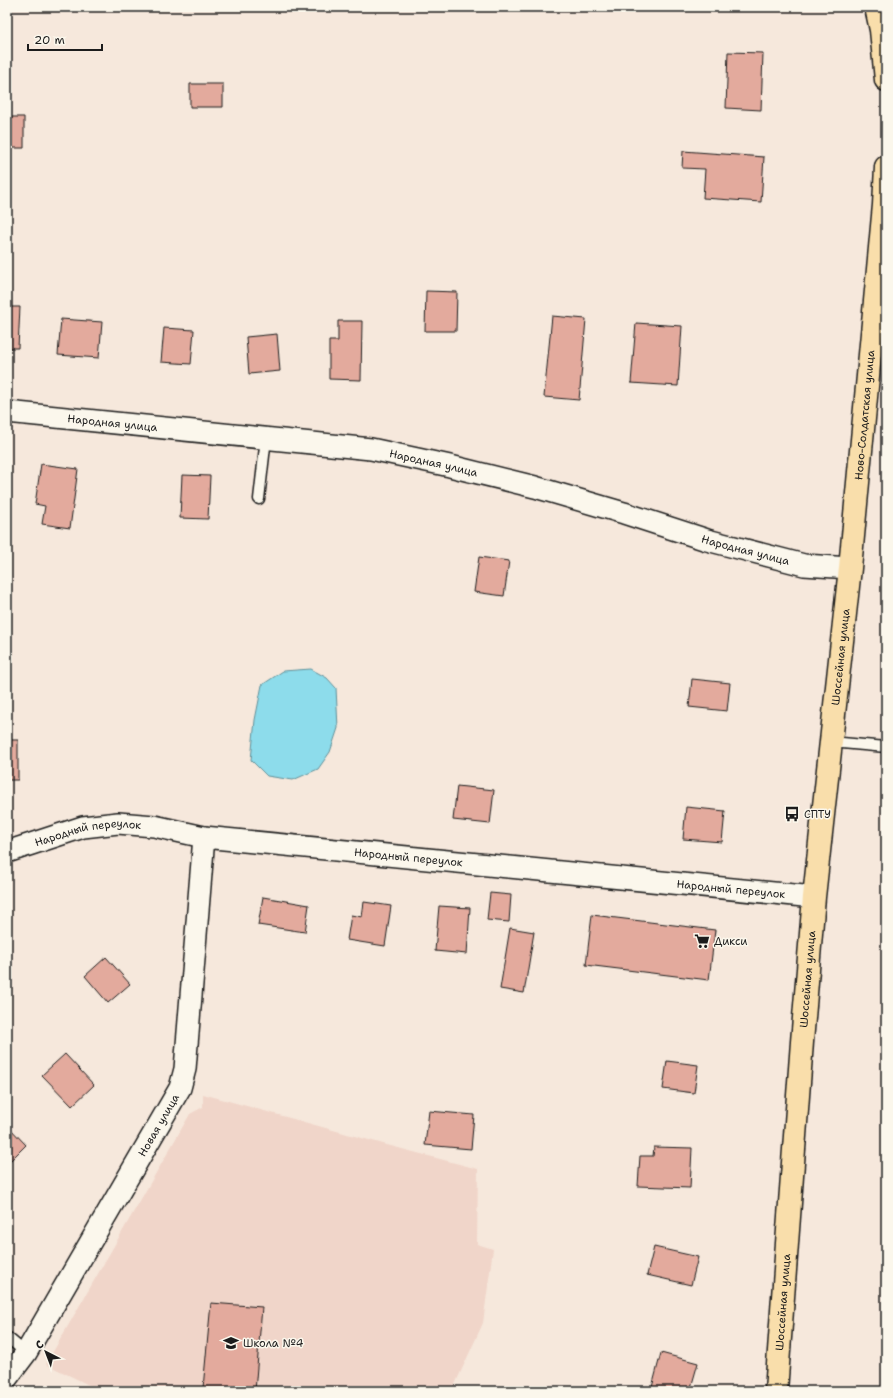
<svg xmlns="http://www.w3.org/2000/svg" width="893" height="1398" viewBox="0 0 893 1398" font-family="'Shantell Sans',sans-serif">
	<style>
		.built { fill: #f0d5c9 }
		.water { fill: #8ddceb; stroke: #608f98 }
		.building { fill: #e3aa9d; stroke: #1c1c1c }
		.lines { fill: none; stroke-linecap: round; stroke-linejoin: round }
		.lane-casing { stroke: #1c1c1c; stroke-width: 13 }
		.street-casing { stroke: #1c1c1c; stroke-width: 24 }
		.primary-casing { stroke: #1c1c1c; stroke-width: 25 }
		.lane { stroke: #fbf7ec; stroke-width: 10 }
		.street { stroke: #fbf7ec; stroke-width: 21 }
		.primary { stroke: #f9deab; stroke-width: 22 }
		.labels { text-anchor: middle; stroke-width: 3; stroke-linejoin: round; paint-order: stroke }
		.street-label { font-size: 11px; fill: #1c1c1c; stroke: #fbf7ec }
		.poi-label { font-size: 11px; fill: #1c1c1c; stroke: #fbf7ec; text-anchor: start }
	</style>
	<rect width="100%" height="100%" fill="#f6e8dc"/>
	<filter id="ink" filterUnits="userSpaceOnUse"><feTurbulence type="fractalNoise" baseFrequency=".025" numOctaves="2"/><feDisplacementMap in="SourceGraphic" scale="8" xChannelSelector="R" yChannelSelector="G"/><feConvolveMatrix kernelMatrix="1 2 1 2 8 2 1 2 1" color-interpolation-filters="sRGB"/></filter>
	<g filter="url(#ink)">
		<!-- built -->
		<path class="built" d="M203,1094L387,1145L478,1169L477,1244L493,1249L483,1323L452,1391H101L46,1364L190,1114L203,1107Z"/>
		<!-- water -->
		<path class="water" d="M311,669L327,678L336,688L338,728L330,752L318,769L293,780L267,776L251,760L255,720L262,685L283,671Z"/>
		<!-- building -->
		<path class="building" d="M728,52L763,53L761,110L726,108Z
			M190,84H223V107H190Z
			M7,117H24V148H7Z
			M683,151L764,157L761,202L703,198L705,169L682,168Z
			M426,291L457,292L456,331H425Z
			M7,307H20L18,348H7Z
			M552,316L586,319L579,400L544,397Z
			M61,319L102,322L99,358L58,355Z
			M338,321H362L361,380L329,379V341H338Z
			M636,323L682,326L678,386L631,383Z
			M164,328L194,330L191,364L161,362Z
			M277,334L280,371L249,374L246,337Z
			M41,464L78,469L70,528L42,524L45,506L35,504Z
			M182,475L210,476L208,519L180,518Z
			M479,557L509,561L504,596L474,592Z
			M692,679L730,683L727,711L689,707Z
			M7,740H18V780H7Z
			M457,786L494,790L490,824L453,820Z
			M686,807L725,811L722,842L683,839Z
			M490,893L511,895L509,922L487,920Z
			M263,897L309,905L305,932L258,925Z
			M364,902L391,906L385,946L347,940L351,915L362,917Z
			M439,906L470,908L467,954L435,951Z
			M592,915L715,930L709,980L586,965Z
			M510,928L534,932L524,993L500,989Z
			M106,957L130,984L108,1003L85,976Z
			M65,1054L94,1085L72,1106L42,1075Z
			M667,1061L698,1065L694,1093L663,1089Z
			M429,1111L474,1115L471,1149L425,1145Z
			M7,1125L26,1145L7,1164Z
			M654,1147L692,1148L690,1188L638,1186L640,1156H653Z
			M654,1247L698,1257L691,1285L647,1275Z
			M211,1303L262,1307L255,1391L203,1388Z
			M661,1353L698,1363L690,1391H679L673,1389L672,1391H651Z"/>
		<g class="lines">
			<!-- lane casing -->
			<g class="lane-casing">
				<path id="lane" d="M259,499L266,438
					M831,742L886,747
					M7,1337L26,1353"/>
			</g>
			<!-- street casing -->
			<g class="street-casing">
				<g id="street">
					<path id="s1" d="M7,412L371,449L450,466L535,487L624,513L707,540L804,565L850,568"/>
					<path id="s2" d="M7,852L83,827L118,823L154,826L204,837L814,897"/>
					<path id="s3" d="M7,1378L26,1353L180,1088L185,1069L204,837"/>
				</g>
			</g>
			<!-- primary casing -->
			<g class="primary-casing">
				<g id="primary">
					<path d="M876,7L881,30L886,80"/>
					<path id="s4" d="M776,1391L802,1042L814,897L850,568L884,205L886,167"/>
				</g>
			</g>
			<!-- lane -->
			<use href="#lane" class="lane"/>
			<!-- street -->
			<use href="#street" class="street"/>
			<!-- primary -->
			<use href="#primary" class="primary"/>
		</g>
	</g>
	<!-- icons -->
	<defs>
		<g id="bus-bare" transform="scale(1.2)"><path d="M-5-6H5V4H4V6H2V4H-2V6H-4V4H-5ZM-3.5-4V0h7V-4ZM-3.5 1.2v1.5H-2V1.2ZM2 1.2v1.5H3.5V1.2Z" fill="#1c1c1c" stroke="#fbf7ec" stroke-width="2.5" paint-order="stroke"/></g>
		<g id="supermarket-bare" transform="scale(1.2)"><path d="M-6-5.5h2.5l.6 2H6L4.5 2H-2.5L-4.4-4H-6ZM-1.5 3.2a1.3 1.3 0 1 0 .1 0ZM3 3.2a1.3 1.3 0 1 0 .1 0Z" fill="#1c1c1c" stroke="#fbf7ec" stroke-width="2.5" paint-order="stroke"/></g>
		<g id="school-bare" transform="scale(1.2)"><path d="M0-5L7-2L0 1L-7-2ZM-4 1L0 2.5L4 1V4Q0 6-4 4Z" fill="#1c1c1c" stroke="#fbf7ec" stroke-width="2.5" paint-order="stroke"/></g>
	</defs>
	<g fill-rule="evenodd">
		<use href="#bus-bare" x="792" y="814"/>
		<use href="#supermarket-bare" x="702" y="941"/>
		<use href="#school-bare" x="231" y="1343"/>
	</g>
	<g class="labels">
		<!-- street labels -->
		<g class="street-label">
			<text dy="4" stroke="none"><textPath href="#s4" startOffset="980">Ново-Солдатская улица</textPath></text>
			<text dy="4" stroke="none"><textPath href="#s1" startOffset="106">Народная улица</textPath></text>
			<text dy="4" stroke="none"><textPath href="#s1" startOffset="430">Народная улица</textPath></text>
			<text dy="4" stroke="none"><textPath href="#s1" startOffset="754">Народная улица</textPath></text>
			<text dy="4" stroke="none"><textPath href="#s4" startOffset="737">Шоссейная улица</textPath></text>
			<text dy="4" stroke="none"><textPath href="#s2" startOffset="84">Народный переулок</textPath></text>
			<text dy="4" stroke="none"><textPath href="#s2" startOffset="408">Народный переулок</textPath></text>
			<text dy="4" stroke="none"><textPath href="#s2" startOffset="732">Народный переулок</textPath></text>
			<text dy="4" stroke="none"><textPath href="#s4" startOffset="413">Шоссейная улица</textPath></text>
			<text dy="4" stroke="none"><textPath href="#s3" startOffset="295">Новая улица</textPath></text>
			<text dy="4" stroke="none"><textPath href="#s4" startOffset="89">Шоссейная улица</textPath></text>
		</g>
		<!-- poi labels -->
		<g class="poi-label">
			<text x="804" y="818">СПТУ</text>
			<text x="714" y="945">Дикси</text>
			<text x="243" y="1347">Школа №4</text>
		</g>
	</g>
	<!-- margin -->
	<rect width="893" height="1398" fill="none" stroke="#fbf7ec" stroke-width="24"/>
	<rect x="12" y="12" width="869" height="1374" fill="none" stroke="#1c1c1c" stroke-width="1.5" filter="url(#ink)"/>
	<!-- north arrow -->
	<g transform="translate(46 1352) rotate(318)" stroke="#fbf7ec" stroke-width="3" paint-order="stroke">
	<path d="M0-3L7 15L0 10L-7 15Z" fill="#1c1c1c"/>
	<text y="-6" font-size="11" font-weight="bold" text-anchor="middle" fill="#1c1c1c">С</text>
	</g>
	<!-- scale -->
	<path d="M28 44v6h74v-6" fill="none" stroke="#1c1c1c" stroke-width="2"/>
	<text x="34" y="44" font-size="12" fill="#1c1c1c" stroke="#fbf7ec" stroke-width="3" paint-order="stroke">20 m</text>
</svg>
